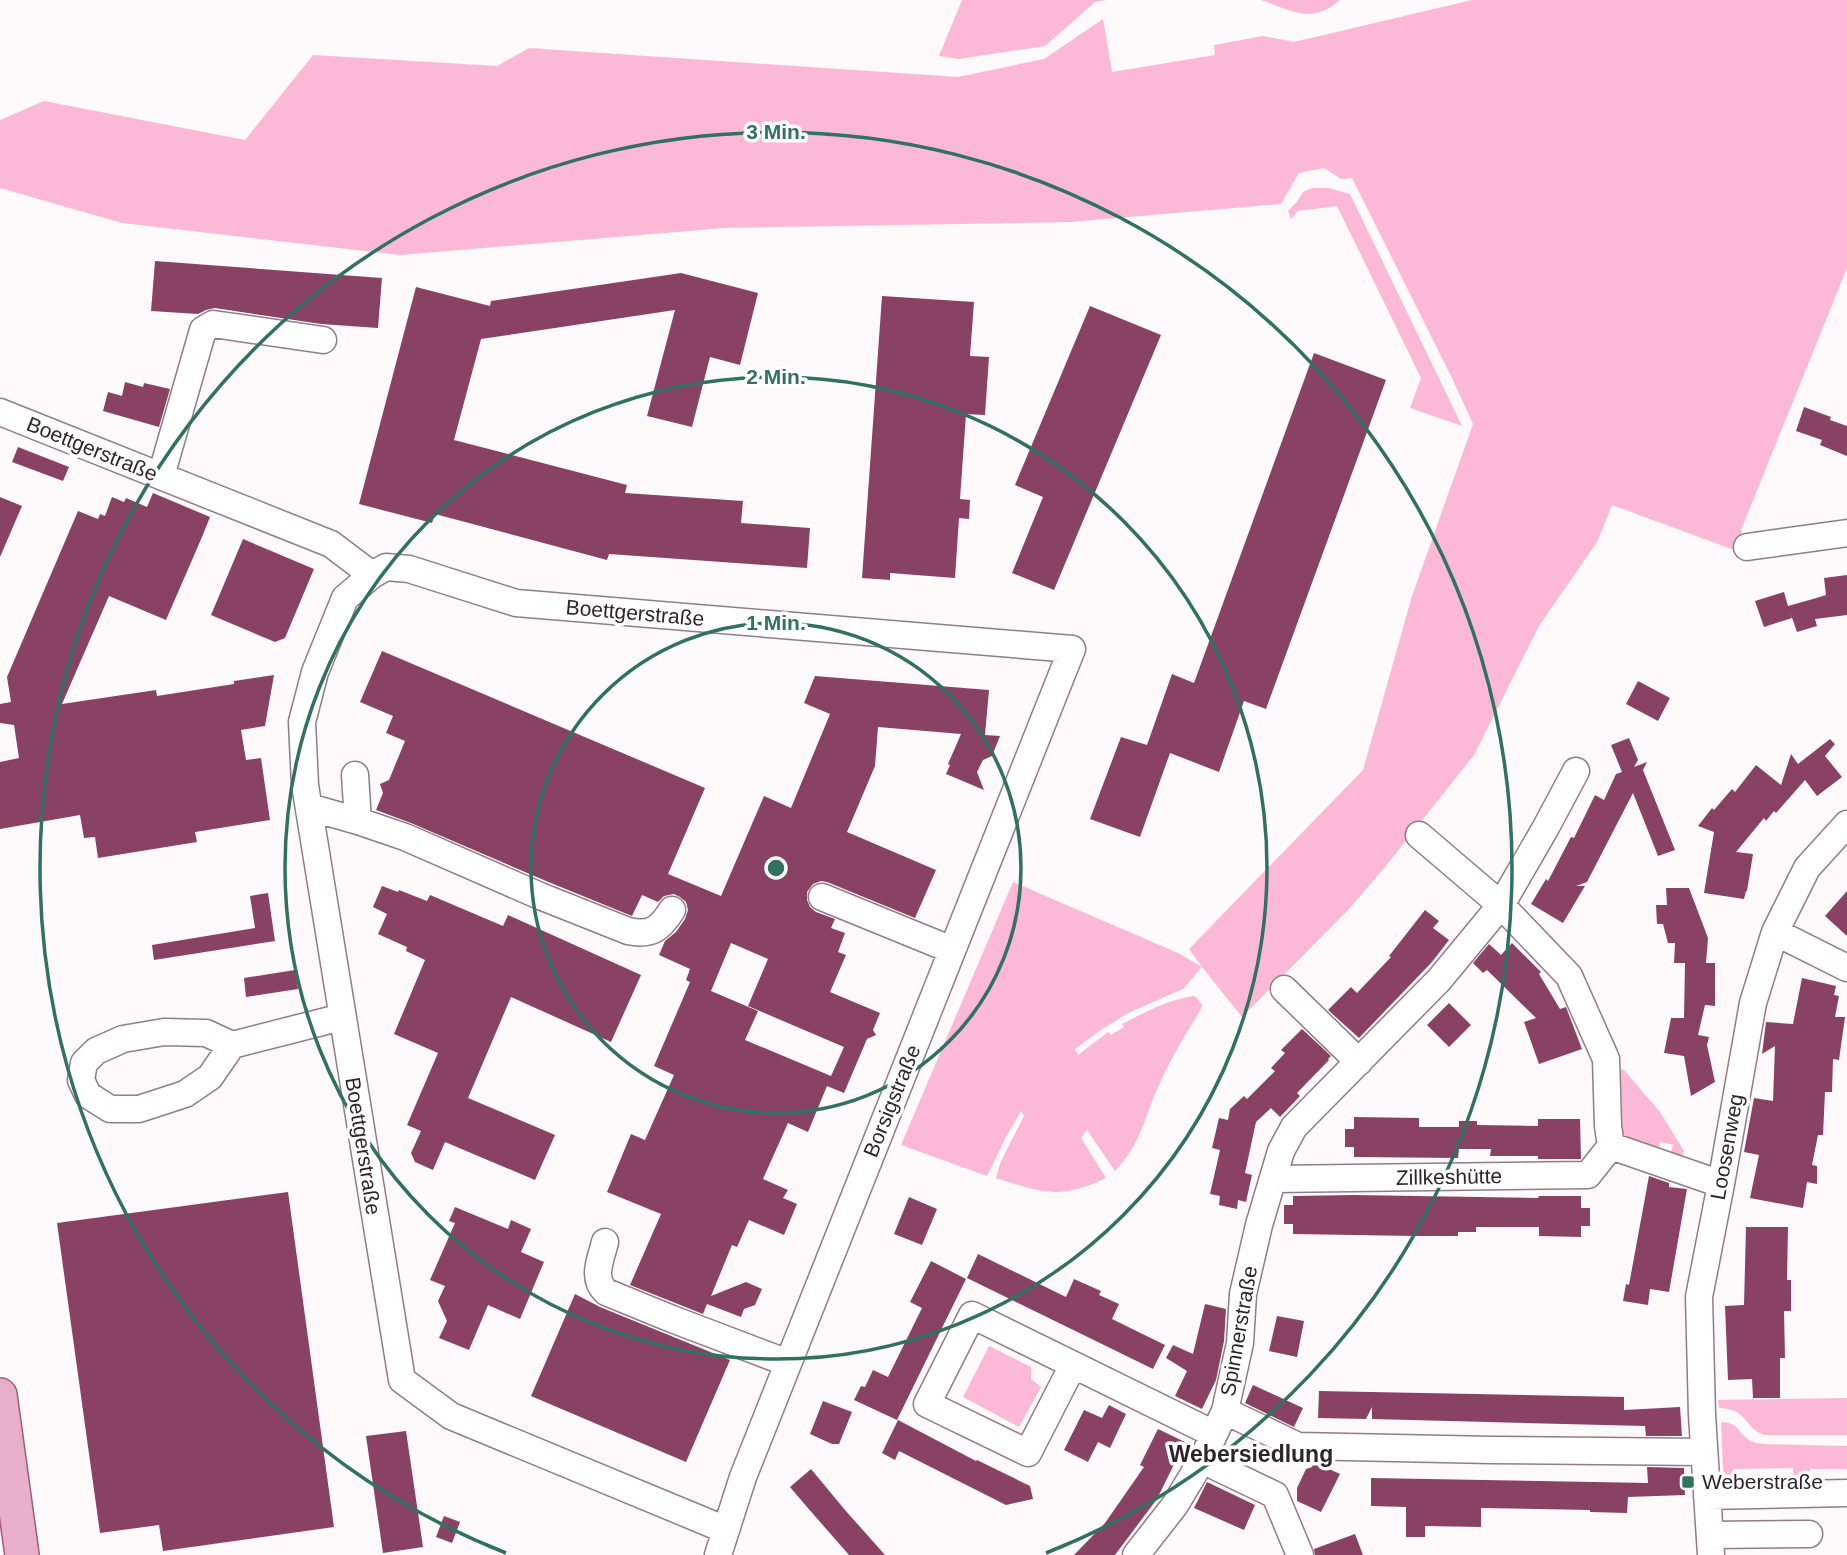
<svg xmlns="http://www.w3.org/2000/svg" width="1847" height="1555" viewBox="0 0 1847 1555" font-family="Helvetica,sans-serif">
	<style>
		.green { fill: #fcb9d5 }
		.building { fill: #8a4263; fill-rule: evenodd }
		.lines { fill: none; stroke-linecap: round; stroke-linejoin: round }
		.minor-casing { stroke: #927c85; stroke-width: 29 }
		.major-casing { stroke: #9e5c79; stroke-width: 36 }
		.minor { stroke: #fff; stroke-width: 26 }
		.major { stroke: #e9afc8; stroke-width: 33 }
		.ring { fill: none; stroke: #317160; stroke-width: 3.5 }
		.poi-dot { fill: #317160; stroke: #fff; stroke-width: 2.5 }
		.labels { text-anchor: middle; stroke-width: 7; stroke-linejoin: round; paint-order: stroke }
		.street-label { font-size: 21px; fill: #2e2529; stroke: #fff }
		.poi-label { font-size: 21px; fill: #2e2529; stroke: #fff; text-anchor: start }
		.neighbourhood-label { font-size: 23px; font-weight: bold; fill: #2e2529; stroke: #fff }
		.centre { fill: #317160; stroke: #fff; stroke-width: 3.5 }
		.ring-label { font-size: 21px; text-anchor: middle; font-weight: bold; fill: #317160; stroke: #fff; stroke-width: 7; stroke-linejoin: round; paint-order: stroke }
	</style>
	<rect width="100%" height="100%" fill="#fef9fb"/>
	<!-- green -->
	<path class="green" d="M962,0H1107L1095,2L1045,46L959,59L939,56Z
		M1261,0H1340C1311,25 1292,11 1261,0Z
		M1472,0H1847V268L1741,530L1745,554L1612,505L1597,542L1539,626L1474,755L1385,867L1349,909L1242,1017L1202,967L1183,989L1128,1013L1098,1032L1075,1049L1078,1055L1108,1032L1111,1035L1124,1027L1122,1024C1145,1012 1168,1000 1193,996L1196,997L1202,1005L1201,1009C1186,1034 1171,1058 1159,1085C1144,1117 1142,1143 1115,1171L1087,1130L1081,1138L1106,1178C1060,1200 1043,1193 996,1178L1001,1161L1024,1116L1021,1111L1007,1135L987,1176L901,1145L1013,882L1178,953L1202,967L1189,949L1363,770L1412,596L1473,424L1451,376L1352,178L1341,179L1324,168L1299,173L1281,204L1070,222L724,228L400,255L122,223L0,188V120L44,101L245,140L313,55L497,66L529,48L958,77L1044,59L1103,19L1112,72L1215,55L1214,45L1263,36L1294,42Z
		M1312,188H1329L1350,194L1462,426L1410,408L1421,378L1337,206L1298,211L1291,219L1288,211L1296,203L1303,192Z
		M1623,1069L1660,1112L1684,1151L1682,1156L1678,1159L1670,1156L1673,1145L1660,1142L1658,1152L1623,1142L1616,1103V1073Z
		M989,1346L1031,1367V1379L1041,1387L1019,1427L963,1397Z
		M1847,1398V1435H1765C1743,1429 1750,1409 1719,1408L1718,1400Z
		M1721,1422C1740,1423 1737,1433 1751,1441C1754,1443 1759,1443 1763,1444L1847,1446V1469H1810V1482L1794,1481L1793,1468L1733,1469L1734,1484H1731L1725,1479L1723,1470Z"/>
	<!-- building -->
	<path class="building" d="M155,261L382,278L378,328L321,324L215,308L206,310L198,314L151,311Z
		M681,273L758,293L740,365L710,357L692,427L647,416L675,310L481,339L454,440L627,485L625,493L743,501L741,523L810,528L807,568L609,554L607,560L435,514L432,523L359,504L416,287L490,306L491,301Z
		M882,296L974,302L970,356L989,357L985,415L966,414L960,499L970,500L969,519L959,518L955,578L890,573V580L862,578Z
		M1090,306L1161,335L1054,590L1012,573L1043,497L1015,485Z
		M1314,353L1386,380L1266,709L1244,701L1219,772L1170,753L1140,837L1090,819L1121,737L1147,745L1172,674L1194,683Z
		M125,382L143,387L144,383L170,389L159,427L103,411L108,392L122,396Z
		M1804,407L1831,417L1830,420L1847,426V456L1820,445L1822,440L1796,431Z
		M18,447L69,467L63,481L12,462Z
		M153,493L210,517L202,537L166,620L109,596L62,704L156,690L157,696L234,684V681L274,675L265,726L241,730L246,760L261,758L270,820L195,832L197,842L98,858L95,837L84,838L80,815L0,829V762L19,758L14,725L0,723V704L11,702L7,677L78,511L98,519L100,514L105,516L112,497L124,502L126,498L147,507Z
		M0,497L22,506L0,557Z
		M243,539L314,569L285,638L275,642L211,615Z
		M1847,575V615L1815,619L1817,626L1797,632L1789,609L1792,618L1764,627L1755,601L1784,592L1788,606L1813,599L1826,595L1824,578Z
		M382,651L705,788L668,874L721,896L764,796L791,808L830,714L804,703L815,676L989,690L985,735L1000,736L992,756L983,760L977,772L984,790L946,774L950,765L948,764L961,734L878,727L875,766L847,832L936,870L915,918L827,882L821,881L813,884L807,892V900L810,907L816,912L835,919L831,928L845,933L838,952L846,955L830,992L880,1013L873,1030L876,1035L867,1039L844,1093L827,1086L808,1132L788,1123L763,1179L788,1190L783,1198L797,1204L784,1235L749,1220L737,1247L732,1245L711,1296L746,1282L762,1289L755,1305L744,1309L741,1317L707,1304L703,1314L630,1285L661,1214L607,1192L631,1134L645,1140L674,1075L654,1066L690,982L686,980L690,969L659,955L665,941L676,932L685,919L688,910L686,902L680,897L674,894L664,896L658,902L642,895L632,916L546,881L411,823L376,810L383,793L380,784L389,780L405,741L386,733L393,716L360,702ZM731,943L768,959L748,1006L844,1047L831,1076L745,1040L758,1011L711,991Z
		M1638,681L1670,698L1658,721L1626,704Z
		M1629,738L1638,760L1634,767L1647,762L1643,770L1675,850L1658,856L1633,793L1587,882L1576,886H1585L1563,923L1531,904L1546,879L1548,881L1571,837L1574,838L1595,795L1604,800L1616,774L1622,772L1611,745Z
		M1830,739L1835,744L1825,756L1842,777L1817,796L1805,780L1776,813L1774,811L1766,821L1764,818L1736,852L1753,854L1747,891H1746L1744,899L1704,893L1714,832L1698,826L1712,808L1714,810L1732,789L1735,792L1756,765L1781,785L1791,754L1798,764Z
		M382,886L398,892L399,890L427,901L430,895L503,926L508,915L641,975L611,1042L511,997L468,1098L555,1135L535,1180L445,1142L433,1170L415,1162L411,1153L421,1131L407,1125L438,1053L394,1034L425,960L406,951L407,947L378,934L387,914L373,907Z
		M1666,888H1689L1708,938L1706,963H1715V1006L1705,1005L1698,1035L1709,1037L1707,1045L1715,1082L1691,1096L1684,1056L1664,1053L1671,1018H1684L1685,963H1674L1675,943H1668L1663,924H1657L1656,905H1667Z
		M1847,891V936L1825,916Z
		M268,893L275,941L154,960L152,945L255,928L250,896Z
		M1425,910L1439,921L1433,928L1449,940L1432,962L1359,1038L1328,1010L1351,987L1357,993L1391,957L1389,956Z
		M1512,943L1541,972L1539,974L1560,1009L1566,1007L1582,1049L1539,1064L1524,1022L1536,1018L1487,970L1483,973L1473,963L1489,944L1501,955Z
		M295,970L298,989L246,997L244,978Z
		M1802,978L1836,986L1834,995L1839,996L1835,1017H1845L1839,1060L1833,1059L1832,1092H1825L1823,1135H1818L1812,1165L1817,1166V1184L1807,1182L1803,1208L1750,1198L1759,1155L1744,1152L1754,1098L1773,1101L1775,1046L1762,1054L1766,1022L1793,1024Z
		M1449,1003L1471,1025L1449,1047L1427,1025Z
		M1302,1029L1331,1056L1328,1059L1329,1060L1297,1093L1300,1096L1280,1117L1271,1108L1256,1122L1245,1173L1252,1175L1246,1202L1238,1200L1237,1209L1219,1205L1220,1196L1210,1194L1220,1150L1212,1148L1219,1118L1228,1120L1230,1109L1244,1096L1247,1099L1275,1071L1271,1068L1285,1053L1281,1050Z
		M1354,1117L1419,1118V1127H1459V1121H1477V1125L1538,1126V1119H1580L1581,1159H1538V1156H1490L1491,1149H1459L1458,1158L1354,1157V1147H1345V1129H1354Z
		M1649,1176L1669,1183V1187L1687,1189L1669,1292L1650,1289L1648,1305L1623,1301L1626,1284L1629,1285Z
		M288,1192L334,1527L163,1551L159,1525L100,1533L57,1223Z
		M1354,1195L1538,1198L1539,1196H1581V1208H1590V1226H1581V1237L1539,1236V1227H1476V1232H1458V1236H1415L1293,1234V1224H1284V1205H1293V1196Z
		M909,1197L937,1209L922,1245L894,1234Z
		M455,1207L508,1229L511,1220L531,1229L521,1252L544,1262L520,1319L488,1305L469,1350L439,1338L447,1321L438,1301L445,1286L430,1280L455,1223L449,1221Z
		M1746,1227H1788L1787,1280H1791V1311H1784L1785,1358H1780V1398H1753L1752,1379L1728,1380L1725,1306L1744,1305Z
		M978,1254L1066,1297L1074,1279L1101,1291L1099,1295L1119,1304L1112,1319L1165,1345L1153,1369L967,1278Z
		M931,1261L966,1279L897,1420L854,1400L861,1386L865,1387L873,1370L888,1377L922,1308L910,1302Z
		M575,1294L600,1307L730,1360L686,1462L531,1396Z
		M1205,1304L1226,1309L1224,1341L1216,1380L1202,1409L1175,1396L1187,1371L1166,1358L1173,1345L1193,1354Z
		M1277,1316L1304,1321L1297,1357L1269,1351Z
		M1253,1385L1303,1408L1294,1427L1245,1403Z
		M1319,1391L1624,1397V1410L1680,1407L1682,1436H1646L1645,1426L1372,1419V1407L1366,1419L1318,1418Z
		M823,1401L852,1412L839,1444H832L810,1434Z
		M1109,1405L1126,1414L1110,1448L1098,1442L1088,1462L1064,1450L1084,1410L1102,1418Z
		M898,1420L976,1461L977,1460L1030,1486L1033,1499L1006,1505L899,1451L895,1460L882,1453Z
		M1158,1429L1185,1442L1157,1499L1115,1555H1074L1105,1523L1144,1467L1140,1465Z
		M406,1431L423,1547L383,1553L366,1436Z
		M1314,1462L1340,1474L1321,1512L1297,1501V1488L1306,1469L1312,1467Z
		M1647,1467L1684,1468L1685,1495L1628,1497L1627,1513L1590,1512V1510L1481,1508V1527L1425,1526V1537H1406V1507L1371,1506V1478L1648,1483Z
		M811,1469L845,1510L885,1555H849L807,1507L790,1487Z
		M1207,1482L1255,1505L1244,1530L1194,1508Z
		M444,1516L460,1522L452,1543L436,1537Z
		M1355,1534L1363,1555H1315L1314,1549Z"/>
	<g class="lines">
		<!-- minor casing -->
		<g class="minor-casing">
			<path id="minor" d="M0,412L331,544L372,575
				M161,476L203,330L213,324L323,340
				M1747,547L1847,533
				M355,775L358,821
				M309,807L358,821L405,837L540,896L628,931C651,936 660,929 672,910
				M1419,835L1501,905L1545,829L1576,771
				M822,897L952,950
				M1775,932L1847,968
				M1284,989L1359,1062
				M232,1045L210,1077L185,1094L139,1109H110L88,1095L81,1080L84,1063L96,1051L123,1039L164,1032L206,1033L232,1045L342,1017
				M1274,1179L1588,1175L1611,1146L1721,1184
				M605,1242C601,1259 591,1278 606,1292L672,1319L788,1363
				M1073,1365L1028,1453L927,1404L972,1315L1214,1434
				M1225,1411L1298,1446L1492,1450L1704,1452
				M1202,1460L1275,1495L1300,1555
				M1707,1496L1847,1493
				M1710,1535L1809,1534
				M718,1555L743,1477L1072,649L516,603L409,569L386,567L372,575L345,598L315,672L302,722L305,785L402,1380L451,1416L726,1530
				M1136,1555L1175,1505L1202,1460L1225,1411L1240,1343L1243,1294L1259,1225L1281,1151L1294,1127L1439,980L1501,905L1569,976L1606,1059L1608,1126L1611,1146
				M1711,1555L1702,1415L1699,1297L1721,1184L1753,1003L1775,932L1807,868L1847,824"/>
		</g>
		<!-- major casing -->
		<g class="major-casing">
			<path id="major" d="M0,1395L22,1555"/>
		</g>
		<!-- minor -->
		<use href="#minor" class="minor"/>
		<!-- major -->
		<use href="#major" class="major"/>
	</g>
	<!-- distance rings -->
	<g class="ring">
		<circle cx="776" cy="868" r="245"/>
		<circle cx="776" cy="868" r="491"/>
		<path d="M506 1553A736 736 0 1 1 1046 1553"/>
	</g>
	<!-- markers -->
	<rect class="poi-dot" x="1681" y="1475" width="14" height="14" rx="3.5"/>
	<g class="labels">
		<!-- street labels -->
		<g class="street-label">
			<text transform="translate(92 449) rotate(22)" y="7">Boettgerstraße</text>
			<text transform="translate(635 613) rotate(5)" y="7">Boettgerstraße</text>
			<text transform="translate(892 1101) rotate(-68)" y="7">Borsigstraße</text>
			<text transform="translate(363 1146) rotate(81)" y="7">Boettgerstraße</text>
			<text transform="translate(1727 1147) rotate(-80)" y="7">Loosenweg</text>
			<text transform="translate(1449 1177) rotate(-1)" y="7">Zillkeshütte</text>
			<text transform="translate(1239 1331) rotate(-80)" y="7">Spinnerstraße</text>
		</g>
		<!-- poi labels -->
		<g class="poi-label">
			<text x="1702" y="1489">Weberstraße</text>
		</g>
		<!-- neighbourhood labels -->
		<g class="neighbourhood-label">
			<text x="1251" y="1462">Webersiedlung</text>
		</g>
	</g>
	<circle cx="776" cy="868" r="10" class="centre"/>
	<g class="ring-label">
		<text x="776" y="139">3 Min.</text>
		<text x="776" y="384">2 Min.</text>
		<text x="776" y="630">1 Min.</text>
	</g>
</svg>
